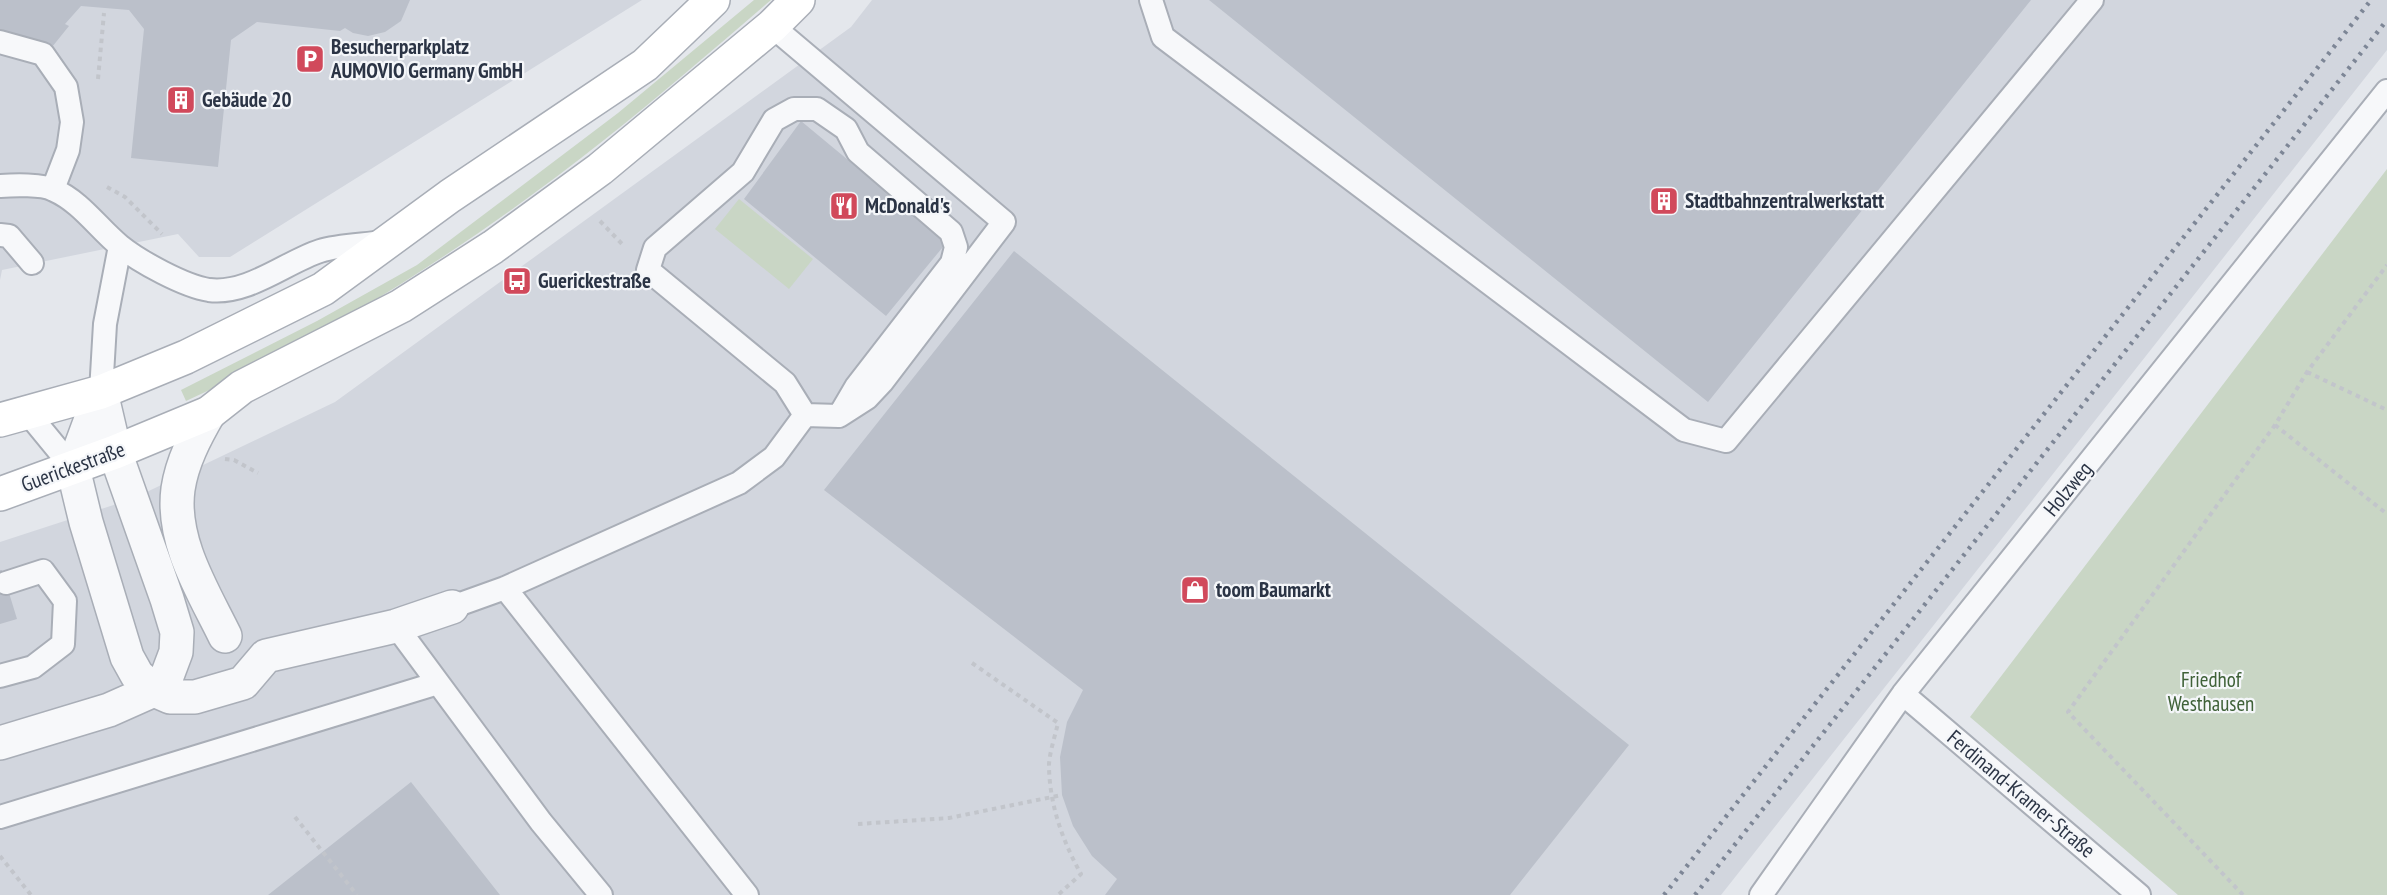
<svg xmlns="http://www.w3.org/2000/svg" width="2387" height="895" viewBox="0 0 2387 895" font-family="'PT Sans Narrow',sans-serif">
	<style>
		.built { fill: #d2d6de }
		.green { fill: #c9d6c5 }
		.building { fill: #bbc0ca }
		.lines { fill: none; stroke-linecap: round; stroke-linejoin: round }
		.service-casing { stroke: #a9aeb7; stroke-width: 26 }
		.minor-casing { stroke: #a9aeb7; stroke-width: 36 }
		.secondary-casing { stroke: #a9aeb7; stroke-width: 36 }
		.path { stroke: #c2c5cb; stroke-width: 4; stroke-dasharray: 4.5 4.5; stroke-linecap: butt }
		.service { stroke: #f7f8fa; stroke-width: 22 }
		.minor { stroke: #f7f8fa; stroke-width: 33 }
		.secondary { stroke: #fff; stroke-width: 33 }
		.rail { stroke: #7d8696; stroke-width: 4.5; stroke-dasharray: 3 6; stroke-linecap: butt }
		.labels { text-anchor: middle; stroke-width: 4.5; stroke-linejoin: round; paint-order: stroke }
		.poi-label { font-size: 21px; font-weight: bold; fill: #2b3445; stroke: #f4f6f9; text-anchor: start }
		.street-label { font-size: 21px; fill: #2b3445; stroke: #f4f6f9 }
		.park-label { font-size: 21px; fill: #3f6138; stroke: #f4f6f9 }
	</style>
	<rect width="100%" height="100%" fill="#e4e7ec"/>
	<!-- built -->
	<path class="built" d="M0,0H642L230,257H199L178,234L2,270L0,280Z
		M872,0H2387V50L1721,895H0V542L132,499L335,402L851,27Z"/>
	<!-- green -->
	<path class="green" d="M754,0H771C716,47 661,95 604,140C475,242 335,332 186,401L181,390L317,321L417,265L618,113Z
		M2387,169V895H2178L1970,717Z
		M739,199L813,259L789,289L715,229Z"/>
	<!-- building -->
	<path class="building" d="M0,0H410L401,21L385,32L368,36L353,33L345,28L340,31L257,22L231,40L218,167L131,158L144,29L129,10L81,6L65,24L69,26L48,52L30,40L0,31Z
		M1209,0H2031L1708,402Z
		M801,121L947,242L886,316L744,199Z
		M1014,251L1629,745L1510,895H1105L1117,879L1092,856L1073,826L1062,795L1060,757L1067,722L1083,690L824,490Z
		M0,570H2L17,619L0,624Z
		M411,782L500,895H268Z"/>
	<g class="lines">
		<!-- service casing -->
		<g class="service-casing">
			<path id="service" d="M1151,0L1163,37L1684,430L1726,441L2092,0
				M772,26L1004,222L882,382L867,398L839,416L805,415
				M0,42L43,54L66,87L72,122L68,150L53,189
				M0,186C13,185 43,184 54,190C81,202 98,228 120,246C140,262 184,286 209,290C248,295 286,262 320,251C339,245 363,245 383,242
				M0,235L9,236L32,263
				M101,392L105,324L120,246
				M27,412L73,468
				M505,588L747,895
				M452,607L505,588L739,483L774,457L805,415L785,383L648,270L655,248L743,172L774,120L794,109H817L846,129L858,152L951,232L956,247L952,263L856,387L839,416
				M396,626L541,822L601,895
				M0,676L33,667L63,644L65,601L43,571L6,583
				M1903,694L2139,895
				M0,817L438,683
				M1761,895L1903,694L2387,91"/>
		</g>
		<!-- minor casing -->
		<g class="minor-casing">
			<path id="minor" d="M101,392L73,468L86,522L127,657L137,675L154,690L170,697H195L243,683L266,656L396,626L452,607
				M209,413C195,437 182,462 178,489C171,541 203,591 225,636
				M0,743L109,710L154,690L167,676L176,652L177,632L167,599L115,452L101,392"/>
		</g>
		<!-- secondary casing -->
		<g class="secondary-casing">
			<path id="secondary" d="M0,420L101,392L186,357L323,289L450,196L645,65L713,0
				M0,494L115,452L209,413L242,387L401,306L493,247L600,169L772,26L798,0"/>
		</g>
		<!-- path -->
		<path class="path" d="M98,79L104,13
			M107,187L125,197L162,234
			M600,221L623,245
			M2307,372L2387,410
			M2275,425L2387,514
			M225,459L234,460L258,473
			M972,663L1058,723C1055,736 1050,751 1049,764C1049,803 1062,840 1081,874L1058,895
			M295,817L357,895
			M858,824L949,818L1062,795
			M0,856L31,895
			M2243,895L2068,712L2275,425L2307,372L2387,265"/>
		<!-- service -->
		<use href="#service" class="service"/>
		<!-- minor -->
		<use href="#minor" class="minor"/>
		<!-- secondary -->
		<use href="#secondary" class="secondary"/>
		<!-- rail -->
		<path class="rail" d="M1664,895L2371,0
			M1695,895L2387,20"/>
	</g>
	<!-- icons -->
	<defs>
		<g id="parking-square" transform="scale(1.5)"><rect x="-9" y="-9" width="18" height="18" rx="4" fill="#d1495b" stroke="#f4f6f9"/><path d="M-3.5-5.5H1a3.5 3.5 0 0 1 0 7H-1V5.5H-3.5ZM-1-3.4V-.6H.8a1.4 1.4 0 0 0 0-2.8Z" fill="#fff"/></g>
		<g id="building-square" transform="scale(1.5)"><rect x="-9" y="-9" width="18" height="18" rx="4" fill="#d1495b" stroke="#f4f6f9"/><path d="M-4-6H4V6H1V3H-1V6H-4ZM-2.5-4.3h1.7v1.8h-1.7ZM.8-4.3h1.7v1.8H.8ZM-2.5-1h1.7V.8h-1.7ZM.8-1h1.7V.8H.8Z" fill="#fff"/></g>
		<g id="restaurant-square" transform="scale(1.5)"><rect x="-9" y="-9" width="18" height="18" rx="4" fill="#d1495b" stroke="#f4f6f9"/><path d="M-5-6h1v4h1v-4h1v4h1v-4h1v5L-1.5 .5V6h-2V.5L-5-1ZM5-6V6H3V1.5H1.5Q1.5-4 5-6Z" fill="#fff"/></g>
		<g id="bus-square" transform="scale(1.5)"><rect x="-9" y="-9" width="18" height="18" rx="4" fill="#d1495b" stroke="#f4f6f9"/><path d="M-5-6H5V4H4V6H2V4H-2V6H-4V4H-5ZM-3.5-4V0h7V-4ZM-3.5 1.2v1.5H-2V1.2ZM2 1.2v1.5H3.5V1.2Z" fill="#fff"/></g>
		<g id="shop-square" transform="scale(1.5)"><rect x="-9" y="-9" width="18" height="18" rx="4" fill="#d1495b" stroke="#f4f6f9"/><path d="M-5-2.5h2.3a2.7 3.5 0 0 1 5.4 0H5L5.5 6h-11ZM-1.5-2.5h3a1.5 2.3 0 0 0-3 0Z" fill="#fff"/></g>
	</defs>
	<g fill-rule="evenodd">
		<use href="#parking-square" x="310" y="59"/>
		<use href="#building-square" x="181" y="100"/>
		<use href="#building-square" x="1664" y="201"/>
		<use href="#restaurant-square" x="844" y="206"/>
		<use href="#bus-square" x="517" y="281"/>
		<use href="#shop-square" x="1195" y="590"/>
	</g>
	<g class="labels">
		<!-- poi labels -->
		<g class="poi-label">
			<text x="331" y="54">Besucherparkplatz<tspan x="331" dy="24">AUMOVIO Germany GmbH</tspan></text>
			<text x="202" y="107">Gebäude 20</text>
			<text x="1685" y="208">Stadtbahnzentralwerkstatt</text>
			<text x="865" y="213">McDonald's</text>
			<text x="538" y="288">Guerickestraße</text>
			<text x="1216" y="597">toom Baumarkt</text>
		</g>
		<!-- street labels -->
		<g class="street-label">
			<text transform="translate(73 467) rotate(-20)" y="7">Guerickestraße</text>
			<text transform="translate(2068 489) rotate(-51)" y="7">Holzweg</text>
			<text transform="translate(2021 794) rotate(40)" y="7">Ferdinand-Kramer-Straße</text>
		</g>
		<!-- park labels -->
		<g class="park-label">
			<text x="2211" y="687">Friedhof<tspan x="2211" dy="24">Westhausen</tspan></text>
		</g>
	</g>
</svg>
